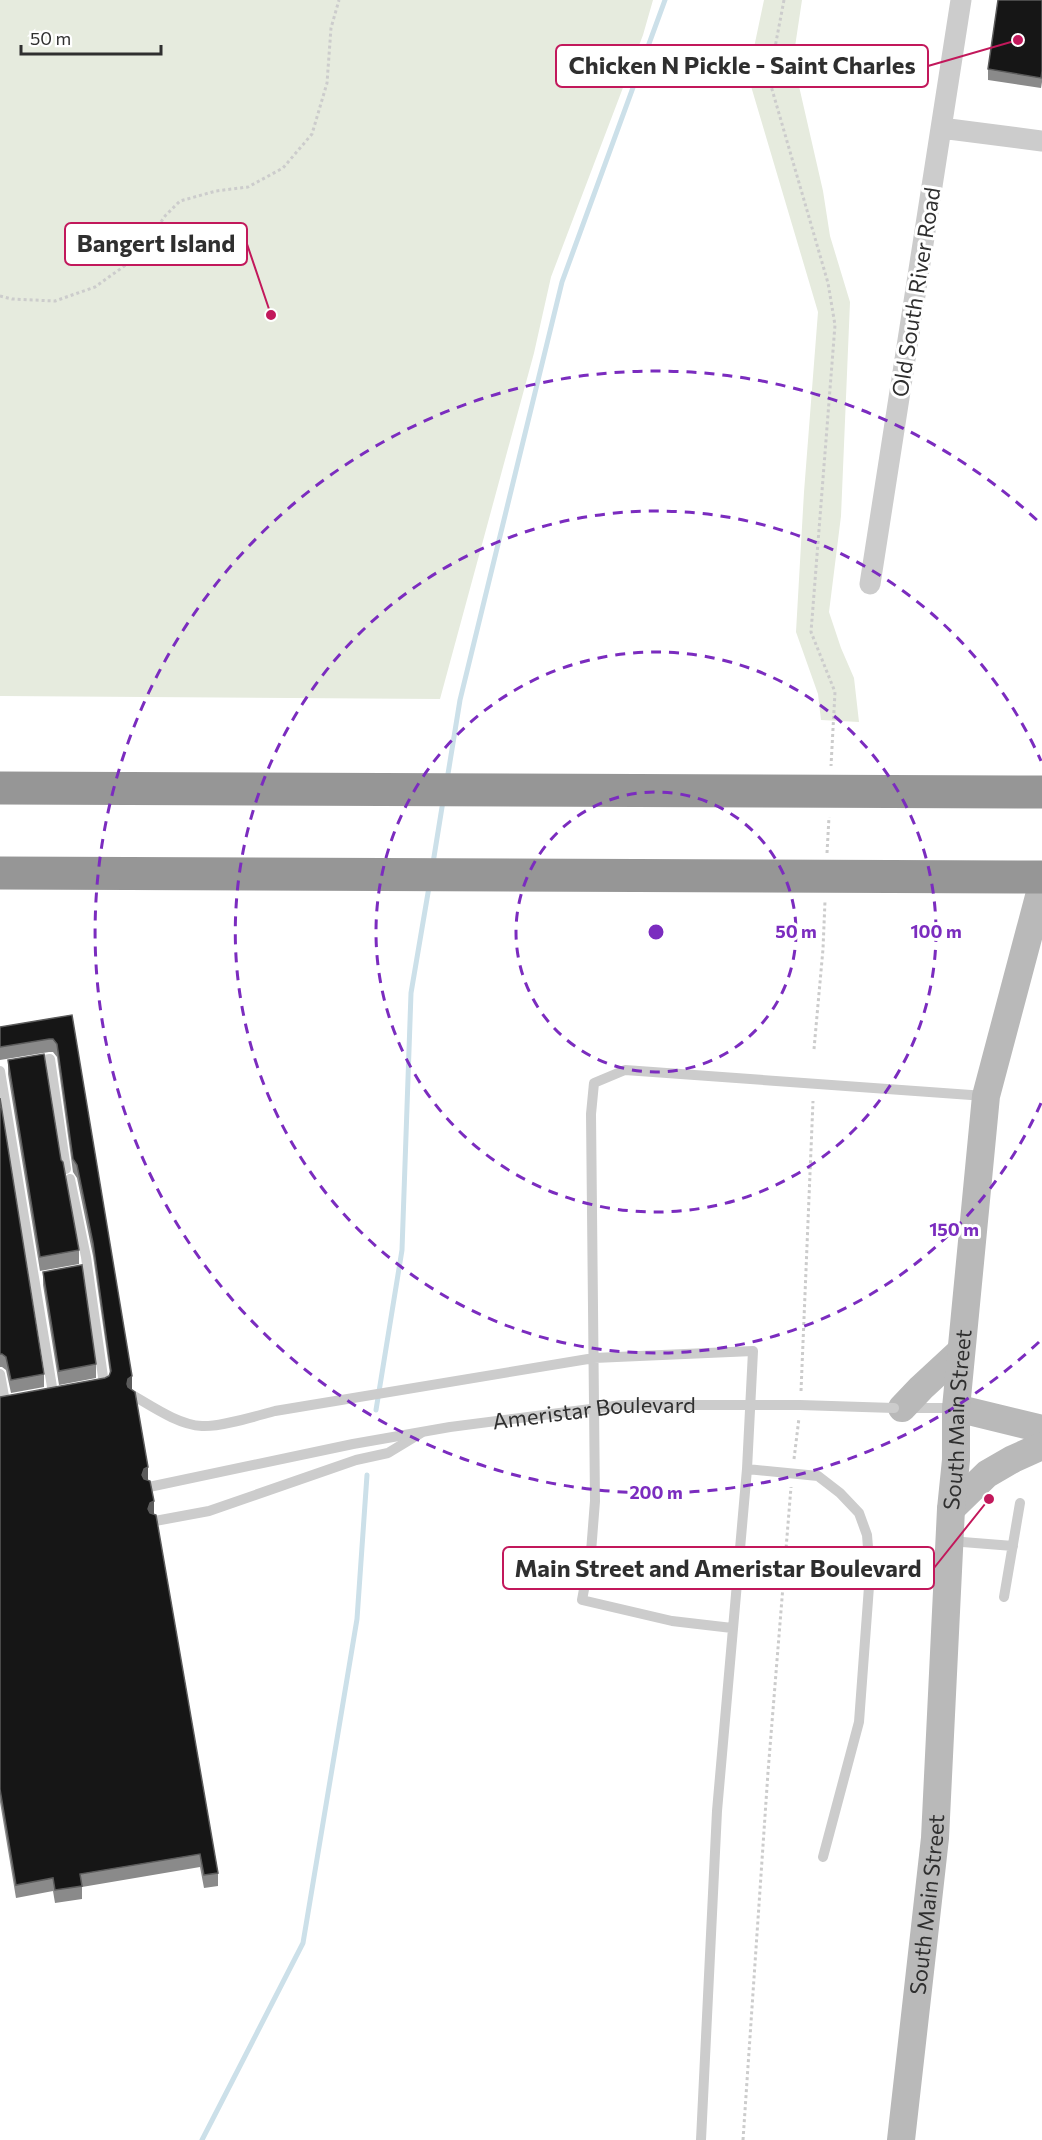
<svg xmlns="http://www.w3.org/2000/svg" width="1042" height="2140" viewBox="0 0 1042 2140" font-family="Commissioner,sans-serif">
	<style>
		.green { fill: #e6ebde }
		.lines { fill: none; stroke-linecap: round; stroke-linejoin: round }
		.stream { stroke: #cce0e9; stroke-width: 5 }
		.path { stroke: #ccc; stroke-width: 3; stroke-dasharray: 3 3; stroke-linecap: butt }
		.lane { stroke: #ccc; stroke-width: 10 }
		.street { stroke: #ccc; stroke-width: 21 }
		.secondary { stroke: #b9b9b9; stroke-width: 28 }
		.lane-bridge { stroke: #ccc; stroke-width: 10 }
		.highway-bridge { stroke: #969696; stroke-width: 33 }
		.wall { fill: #8a8a8a }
		.shaded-wall { fill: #5c5c5c }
		.building { fill: #161616; stroke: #5c5c5c; stroke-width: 1.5 }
		.ring { fill: none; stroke: #7b2cbf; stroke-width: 3; stroke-dasharray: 10 8 }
		.labels { text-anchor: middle; stroke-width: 6; stroke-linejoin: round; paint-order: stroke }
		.street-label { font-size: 22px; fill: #2f2f2f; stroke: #fff }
		.centre { fill: #7b2cbf; stroke: #fff; stroke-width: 3 }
		.ring-label { font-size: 18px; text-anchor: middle; font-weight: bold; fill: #7b2cbf; stroke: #fff; stroke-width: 6; stroke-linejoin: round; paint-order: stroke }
		.leader { fill: none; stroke: #c2185b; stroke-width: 2 }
		.callout-dot { fill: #c2185b; stroke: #fff; stroke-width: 2 }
		.callout { fill: #fff; stroke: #c2185b; stroke-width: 2 }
		.callout-label { font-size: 24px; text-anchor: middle; font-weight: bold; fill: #2f2f2f }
	</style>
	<rect width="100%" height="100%" fill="#fff"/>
	<!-- green -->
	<path class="green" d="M0,0H653L643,35L551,277L534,353L440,699L0,696Z
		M764,0H802L793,60L823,191L830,236L850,302L841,516L829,612L841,648L854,678L859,722L821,720L818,694L796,632L804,492L818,312L748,76Z"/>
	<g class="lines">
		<!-- stream -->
		<path class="stream" d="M447,780L460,700L562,282L665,0
			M433,863L443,801
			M376,1410L402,1250L411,993L429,887
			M202,2140L303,1943L357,1619L367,1475"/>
		<!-- path -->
		<path class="path" d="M784,0L769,79L828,283L835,325L811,632L835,692L831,766
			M0,296L12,299L55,301L95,287L137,257L165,216L180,201L216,191L248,187L283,168L312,134L327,83L331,28L339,0
			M827,853L829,817
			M814,1049L823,949L825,901
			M801,1391L813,1101
			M794,1459L799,1418
			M743,2140L768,1772L791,1487"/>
		<!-- lane -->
		<path class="lane" d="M32,1062L50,1059L66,1169
			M0,1071L53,1393
			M70,1179L86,1257L104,1384L95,1385
			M0,1374L5,1402
			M134,1396C153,1407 179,1425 202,1426C221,1427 256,1416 275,1411L594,1358L753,1351L747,1469L717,1811L701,2140
			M909,1408H956
			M747,1469L818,1476L840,1493L859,1513L867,1535L870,1573L859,1722L823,1857
			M155,1521L209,1511L356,1460L388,1453L421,1433
			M950,1541L1013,1546
			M1004,1597L1020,1503
			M732,1628L672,1621L582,1600L591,1552L595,1501L591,1114L594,1083L625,1070L985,1096"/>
		<!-- street -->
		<path class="street" d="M941,128L1042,141
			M870,584L961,0"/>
		<!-- secondary -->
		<g class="secondary">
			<path d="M902,1408L921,1388L961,1351"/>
			<path d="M956,1408L1042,1429"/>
			<path d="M951,1509L987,1474L1013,1459L1042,1446"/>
			<path id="s1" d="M901,2140L935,1838L951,1509L956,1460V1408L986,1096L1042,885"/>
		</g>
		<!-- lane-bridge -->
		<path class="lane-bridge" id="s2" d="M149,1487L353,1444L450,1427L622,1405H800L894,1408"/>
		<!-- highway-bridge -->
		<path class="highway-bridge" d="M0,788L1042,792
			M0,873L1042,877"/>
	</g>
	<!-- wall -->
	<path class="wall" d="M1042,0V82L1041,88L988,80V69Z
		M72,1015L132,1389L131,1390L148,1480H147L154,1514H153L218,1873V1886L204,1888L200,1867L82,1887V1899L55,1903L53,1891L16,1898L0,1802V1397L105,1378L109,1376L110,1374L93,1256L77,1178L73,1172L57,1057L53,1052H49L0,1060V1027Z
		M8,1060L61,1160L79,1250V1264L40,1271L8,1074Z
		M0,1098L44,1374V1387L11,1393L6,1370L2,1367H0Z
		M43,1272L96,1364V1378L59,1385L43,1285Z"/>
	<!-- shaded-wall -->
	<path class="shaded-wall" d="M132,1376V1389L128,1392L127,1384L128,1379Z
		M148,1467V1480L144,1482L142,1475L144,1469Z
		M154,1501V1514L150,1516L148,1509L150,1503Z"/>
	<!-- building -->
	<path class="building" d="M998,0H1042V71L1041,78L988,69Z
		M72,1015L132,1376L128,1379L127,1384L128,1387L135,1392L148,1467L144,1469L142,1475L144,1479L150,1481L154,1501L150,1503L148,1509L150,1513L156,1515L218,1873L204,1875L200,1854L80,1874L82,1886L55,1890L53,1878L16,1885L0,1789V1397L105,1378L109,1376L111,1371L93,1243L77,1165L73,1159L57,1044L53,1039H49L0,1047V1027Z
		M44,1054L61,1160L63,1162L79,1250L40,1257L8,1060Z
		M0,1098L44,1374L11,1380L6,1357L2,1354H0Z
		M82,1265L96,1364L59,1371L43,1272Z"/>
	<!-- distance rings -->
	<g class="ring">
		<circle cx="656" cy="932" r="140"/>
		<circle cx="656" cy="932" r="280"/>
		<path d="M1041 1103A421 421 0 1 1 1041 761"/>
		<path d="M1039 1342A561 561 0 1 1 1039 522"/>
	</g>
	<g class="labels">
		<!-- street labels -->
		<g class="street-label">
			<text transform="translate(916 292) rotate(-81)" y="8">Old South River Road</text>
			<text dy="8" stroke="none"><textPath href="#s2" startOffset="452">Ameristar Boulevard</textPath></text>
			<text dy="8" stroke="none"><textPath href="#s1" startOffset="723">South Main Street</textPath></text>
			<text dy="8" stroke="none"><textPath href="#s1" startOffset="237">South Main Street</textPath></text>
		</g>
	</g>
	<circle cx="656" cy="932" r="9" class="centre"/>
	<g class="ring-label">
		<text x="796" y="938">50 m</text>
		<text x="936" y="938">100 m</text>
		<text x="954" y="1236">150 m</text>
		<text x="656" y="1499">200 m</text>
	</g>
	<!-- callouts -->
	<path class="leader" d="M1018 40L928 66M271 315L247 244M989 1499L934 1568"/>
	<g class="callout-dot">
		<circle cx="1018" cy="40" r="6"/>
		<circle cx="271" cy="315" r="6"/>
		<circle cx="989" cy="1499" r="6"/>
	</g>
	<g class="callout">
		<rect x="556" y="45" width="372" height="42" rx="6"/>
		<rect x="65" y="223" width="182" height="42" rx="6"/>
		<rect x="503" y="1547" width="431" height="42" rx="6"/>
	</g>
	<g class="callout-label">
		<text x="742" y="74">Chicken N Pickle - Saint Charles</text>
		<text x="156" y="252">Bangert Island</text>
		<text x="718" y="1577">Main Street and Ameristar Boulevard</text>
	</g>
	<!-- scale -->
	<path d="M21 45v9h140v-9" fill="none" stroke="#2f2f2f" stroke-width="3"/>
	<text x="30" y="45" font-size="18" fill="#2f2f2f" stroke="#ffffff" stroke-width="4.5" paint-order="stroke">50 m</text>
</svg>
